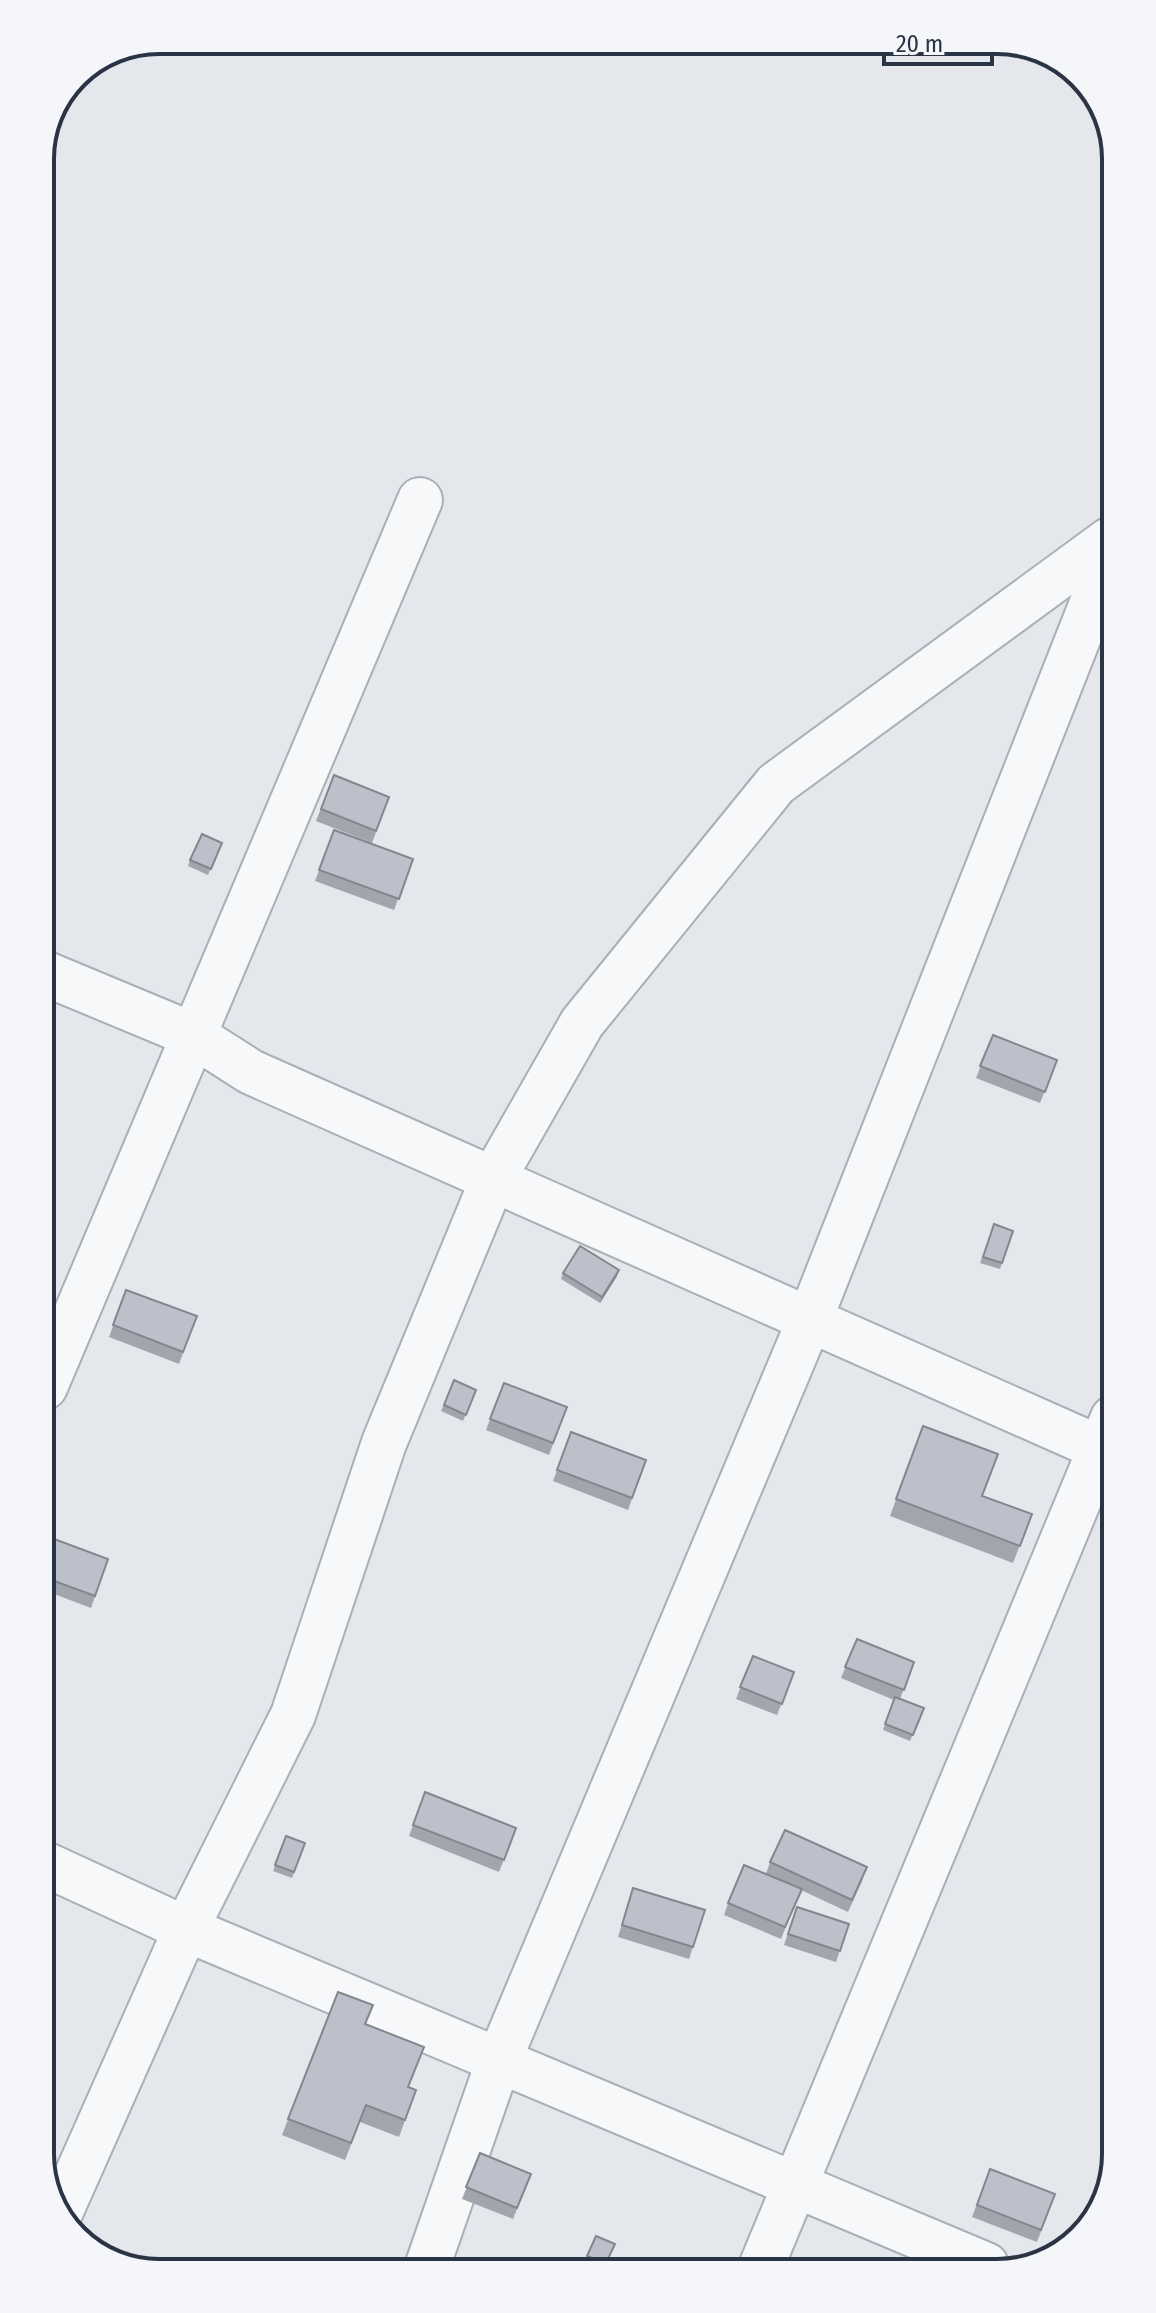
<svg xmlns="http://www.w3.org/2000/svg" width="1156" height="2313" viewBox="0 0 1156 2313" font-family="'Fira Sans Condensed',sans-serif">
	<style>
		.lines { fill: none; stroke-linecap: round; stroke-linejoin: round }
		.minor-casing { stroke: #a9aeb7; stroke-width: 48 }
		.minor { stroke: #f7f8fa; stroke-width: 44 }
		.wall { fill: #a1a5ae }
		.shaded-wall { fill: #83868d }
		.building { fill: #bbc0ca; stroke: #83868d; stroke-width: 2 }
		.rim { fill: none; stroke: #2b3445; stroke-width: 4 }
	</style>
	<rect width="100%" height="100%" fill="#e4e7ec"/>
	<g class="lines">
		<!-- minor casing -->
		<g class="minor-casing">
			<path id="minor" d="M44,973L193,1035L251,1072L1113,1454
				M45,1387L420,500
				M47,1865L186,1929L986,2265
				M60,2213L186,1929L293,1715L384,1443L493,1179L582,1023L776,784L1109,540
				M761,2267L1113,1418
				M426,2270L499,2060L810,1319L1109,560"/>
		</g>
		<!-- minor -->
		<use href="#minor" class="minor"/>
	</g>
	<!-- wall -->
	<path class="wall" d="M334,775L389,797L372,843L316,821Z
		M334,830L413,859L394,910L315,881Z
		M222,843L208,875L188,866L190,860Z
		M993,1035L1057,1060L1040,1103L976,1078Z
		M994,1224L1013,1231L1000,1269L980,1263Z
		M619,1270L617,1276L600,1303L561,1279L563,1273Z
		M126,1290L197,1316L179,1364L109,1337Z
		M454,1380L476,1390L463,1421L441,1411Z
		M504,1383L567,1407L549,1455L486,1430Z
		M923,1426L982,1496L1032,1514L1013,1563L890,1516Z
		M571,1432L646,1460L628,1510L553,1481Z
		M46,1536L108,1559L91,1608L46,1591Z
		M857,1639L914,1662L900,1699L924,1708L910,1741L883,1730L894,1700L841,1678Z
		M753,1656L794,1672L777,1715L736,1699Z
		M425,1792L516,1828L499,1872L409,1836Z
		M286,1836L305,1843L292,1878L273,1871Z
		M770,1862L863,1879L848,1912L801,1890L781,1939L724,1915L728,1903L766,1874Z
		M629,1900L693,1947L689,1959L618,1937Z
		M797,1907L849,1924L836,1962L784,1945Z
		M338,1992L366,2025L408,2087L416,2090L399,2137L360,2122L345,2160L282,2135Z
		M480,2153L531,2174L513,2219L462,2199Z
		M990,2169L1055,2194L1037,2242L972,2217Z
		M596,2236L615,2244L604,2268L585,2262Z"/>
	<!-- shaded-wall -->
	<path class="shaded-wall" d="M619,1270L617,1276L600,1303L602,1297Z"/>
	<!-- building -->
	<path class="building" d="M334,775L389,797L376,831L321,809Z
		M334,830L413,859L399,899L319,870Z
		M202,834L222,843L211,869L190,860Z
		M993,1035L1057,1060L1045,1092L980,1066Z
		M994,1224L1013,1231L1002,1263L983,1257Z
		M580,1246L619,1270L602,1297L563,1273Z
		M126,1290L197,1316L183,1352L113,1325Z
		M454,1380L476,1390L466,1415L444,1405Z
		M504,1383L567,1407L553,1443L490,1419Z
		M923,1426L998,1454L982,1496L1032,1514L1020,1546L896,1499Z
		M571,1432L646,1460L632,1498L557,1470Z
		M46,1536L108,1559L95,1596L46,1578Z
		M857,1639L914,1662L904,1690L845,1667Z
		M753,1656L794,1672L782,1704L740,1687Z
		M895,1697L924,1708L913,1735L885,1724Z
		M425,1792L516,1828L504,1860L413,1825Z
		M785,1830L867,1867L852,1900L770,1862Z
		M286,1836L305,1843L294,1872L275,1865Z
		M744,1865L802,1889L785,1927L728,1903Z
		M633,1888L705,1910L693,1947L622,1925Z
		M797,1907L849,1924L840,1951L788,1934Z
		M338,1992L373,2005L365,2024L424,2047L408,2087L416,2090L405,2120L366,2105L351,2143L288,2119Z
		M480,2153L531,2174L517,2208L466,2187Z
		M990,2169L1055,2194L1041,2230L977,2205Z
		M596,2236L615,2244L606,2263L587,2256Z
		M903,2259L919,2265L901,2266Z"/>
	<!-- crop -->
	<path d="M0 0H1156V2313H0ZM159 54H997A105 105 0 0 1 1102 159V2154A105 105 0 0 1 997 2259H159A105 105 0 0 1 54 2154V159A105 105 0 0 1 159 54Z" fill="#f4f6f9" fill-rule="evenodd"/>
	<path class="rim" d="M159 54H997A105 105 0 0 1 1102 159V2154A105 105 0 0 1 997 2259H159A105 105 0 0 1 54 2154V159A105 105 0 0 1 159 54Z"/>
	<!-- scale -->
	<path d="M884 52v12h108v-12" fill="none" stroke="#2b3445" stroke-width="4"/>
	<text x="896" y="52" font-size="24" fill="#2b3445" stroke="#f4f6f9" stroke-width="6" paint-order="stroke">20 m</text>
</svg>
